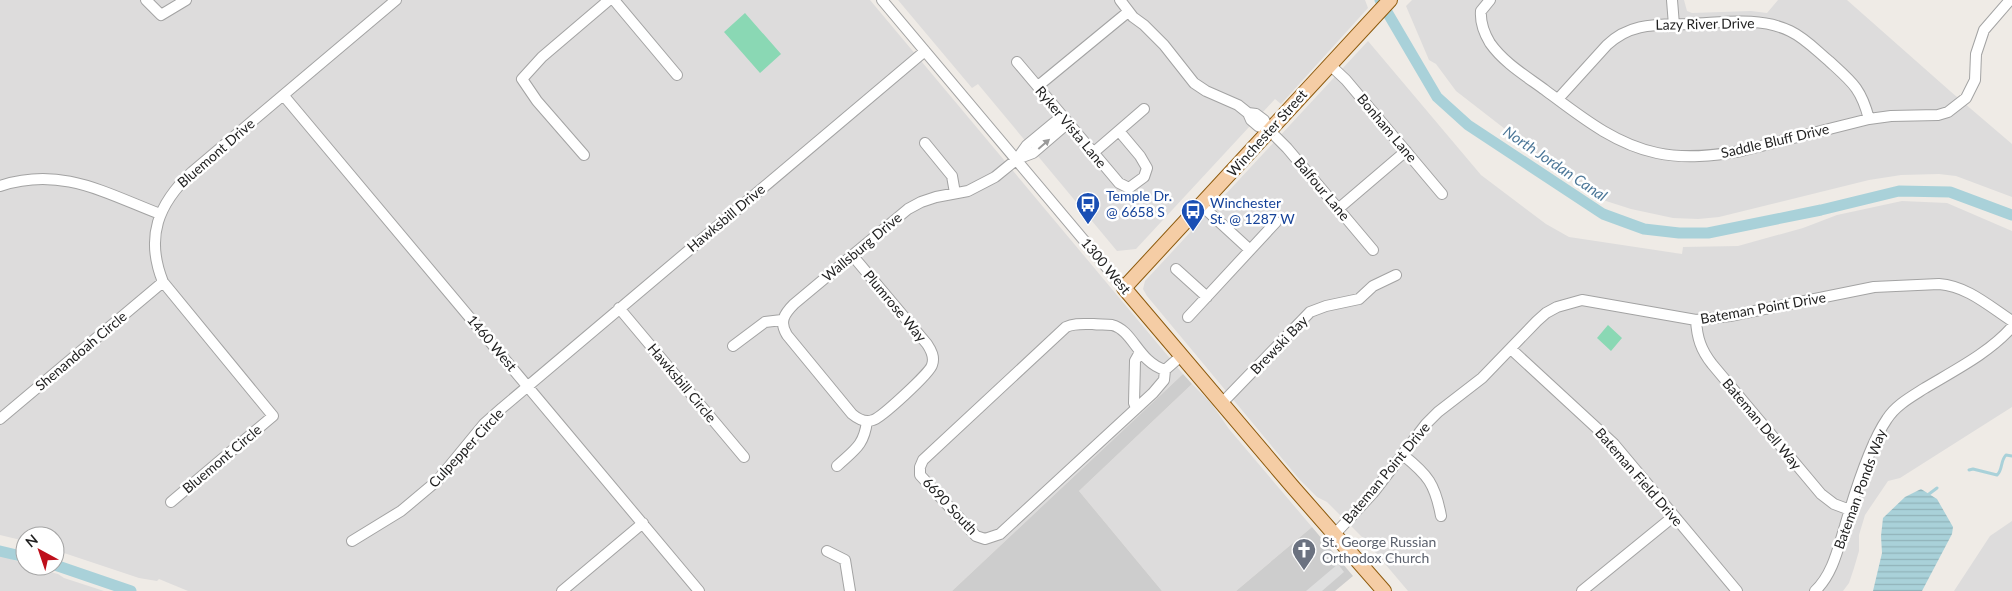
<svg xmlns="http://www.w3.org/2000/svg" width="2012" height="591" viewBox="0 0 2012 591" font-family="Lato,sans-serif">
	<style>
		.residential { fill: #dddcdc }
		.religious { fill: #cdcdcd }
		.pitch { fill: #8ad8b4 }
		.parking { fill: #dfdfdf }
		.water { fill: url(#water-rules) }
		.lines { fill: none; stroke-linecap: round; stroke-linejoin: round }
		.stream { stroke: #a9d1d9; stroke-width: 3 }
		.canal { stroke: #a9d1d9; stroke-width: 11 }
		.minor-casing { stroke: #a3a3a3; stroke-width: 12 }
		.major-casing { stroke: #8e5a0c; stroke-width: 16 }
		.minor { stroke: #fff; stroke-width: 10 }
		.major { stroke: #f5cda5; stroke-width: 14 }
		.oneway { fill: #9a9a9a }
		.labels { text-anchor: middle; stroke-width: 5; stroke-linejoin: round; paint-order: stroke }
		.street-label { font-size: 14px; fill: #1f1f1f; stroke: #fff }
		.transit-label { font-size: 14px; fill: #164399; stroke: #fff; text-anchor: start }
		.worship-label { font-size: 14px; fill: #5b616d; stroke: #fff; text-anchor: start }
		.water-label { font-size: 15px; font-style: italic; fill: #4c7798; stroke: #fff }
	</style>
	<defs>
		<pattern id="water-rules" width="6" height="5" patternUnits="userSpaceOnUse" patternTransform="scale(1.25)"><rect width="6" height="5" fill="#a9d1d9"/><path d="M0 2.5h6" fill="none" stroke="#91b3ba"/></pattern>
	</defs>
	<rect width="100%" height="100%" fill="#efebe6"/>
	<!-- residential -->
	<path class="residential" d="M0,0H870L1183,374L952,591H188L159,579L157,581L139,578L55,550V536H25V541L0,535Z
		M898,0H1365L1368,8L1281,104L1275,99L1136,249L1117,251L978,84L972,88Z
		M1412,0H1684L1687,11L1692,13L1751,11L1767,13L1778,0H1847L1950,91L2012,144V197L1956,176L1939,174L1901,175L1869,180L1719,217L1698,219L1673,218L1631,209L1606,201L1589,192L1554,167L1456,91L1436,64L1429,60L1406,6Z
		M1368,41L1481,175L1546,224L1569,237L1682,254L1683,247L1738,246L1803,228L1837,215L1902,201L1947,203L2012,231V407L1900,478L1888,481L1865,515L1859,535V551L1854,568L1849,583L1843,591H1408L1364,539L1327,502L1317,497L1300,480L1147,296L1143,289L1145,281Z
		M1192,384L1211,403L1229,429L1312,527L1236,591H1162L1079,491Z
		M2012,521V591H1954L1990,536Z
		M0,555L25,564V566L58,574L64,578L104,591H0Z"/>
	<!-- religious -->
	<path class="religious" d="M1183,374L1192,384L1079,491L1162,591H952Z
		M1312,527L1353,576L1335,591H1236Z"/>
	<!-- pitch -->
	<path class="pitch" d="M745,13L781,54L760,73L724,32Z
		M1608,325L1622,338L1611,351L1597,338Z"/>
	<!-- parking -->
	<path class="parking" d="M1338,564L1344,572L1322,591H1306Z"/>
	<!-- water -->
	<path class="water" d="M1921,489L1937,499L1953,527L1952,534L1922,591H1873L1882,553L1881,536L1883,518L1905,497Z"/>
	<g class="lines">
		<!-- stream -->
		<path class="stream" d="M1969,470L1973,469L1997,475C2003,470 2000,461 2006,455L2012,456
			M1929,494L1937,488"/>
		<!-- canal -->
		<path class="canal" d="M1380,0L1437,97L1468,125L1603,214L1644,229L1679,233H1708L1821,210L1899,191L1950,192L2012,215
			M0,551L25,557
			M55,565L131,591"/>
		<!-- minor casing -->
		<g class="minor-casing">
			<path id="minor" d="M146,0L161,15L186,0
				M614,0L677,75
				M882,0L1124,288
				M1120,0L1133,17L1144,25L1164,45L1194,83L1206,91L1238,105L1248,113L1251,120L1258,126L1269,130
				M1490,0L1481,11C1480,23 1484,33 1490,43C1504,63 1526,76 1545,90C1580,116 1614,144 1657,153C1685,159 1713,156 1741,151L1869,119L1891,116L1938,115L1948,112L1966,98L1975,80L1976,54L1984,30L2010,0
				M1672,0L1674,25
				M1017,62L1119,183L1129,188L1144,177L1147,168L1140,156L1119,131
				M1329,64L1346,80L1442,194
				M1038,86L1128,12
				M284,96L699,591
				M1558,99L1607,45C1631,22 1657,25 1689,24C1722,23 1759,16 1790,31C1805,38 1817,51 1829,61C1852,82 1861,88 1869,119
				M1248,113L1256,114L1264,120L1269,130L1287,148L1373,250
				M925,143L952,176L955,193
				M1093,153L1144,109
				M584,155L537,101L522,79L542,57L609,0
				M1017,159L1033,153L1068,123
				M0,186C61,166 105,193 160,214
				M1201,205L1250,250
				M1338,209L1406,151
				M852,255L927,344C931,350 935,357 932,365C930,373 881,418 873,420C865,423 858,419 852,414L787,335C779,322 784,314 794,304L908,209L921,202L936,197L968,191L995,177L1017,159L1027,145L1062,116
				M1176,269L1207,297
				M619,308L744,457
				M1188,317L1276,222
				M1696,320C1697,338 1701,350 1712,364L1821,494L1834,504L1850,510
				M733,346L765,322L782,320
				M1511,349L1614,444L1737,591
				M1165,370L1164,380L1153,393L1000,534L985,539L976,536L920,475V467L923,460L1066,327C1074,323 1083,324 1093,324C1099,325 1106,324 1112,325C1133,330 1138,362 1165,370L1181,356
				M1222,403L1310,312L1326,306L1359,299L1373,286L1396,275
				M1136,408L1134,403L1135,361L1140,352
				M0,419L163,282
				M1403,455C1428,475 1435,484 1441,516
				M837,466C854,450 864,446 867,421
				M171,502L273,416L163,282C145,237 158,204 192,172L396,0
				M1334,535L1373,493L1426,424L1438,412L1482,378L1537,321L1546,313L1557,307L1582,300L1696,320L1730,316L1874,287L1939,284C1967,286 1989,306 2012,321
				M352,541L401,511L438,480L484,424L502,408L925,51
				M827,551L845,560L850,591
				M562,591L643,523
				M1582,591L1674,516
				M1815,591C1833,574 1838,548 1845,526C1854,495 1869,445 1887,419C1896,405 1911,397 1925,388C1955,370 1989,353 2012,327"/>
		</g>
		<!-- major casing -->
		<g class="major-casing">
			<path id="major" d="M1384,591L1292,486L1124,288L1390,0"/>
		</g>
		<!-- minor -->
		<use href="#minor" class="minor"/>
		<!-- major -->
		<use href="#major" class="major"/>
	</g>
	<!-- one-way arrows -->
	<defs><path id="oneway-solid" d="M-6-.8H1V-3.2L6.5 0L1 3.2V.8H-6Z" transform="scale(1.25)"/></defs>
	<use class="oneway" href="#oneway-solid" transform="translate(1044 144) rotate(-41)"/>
	<!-- icons -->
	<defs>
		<g id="bus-pin" transform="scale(1.25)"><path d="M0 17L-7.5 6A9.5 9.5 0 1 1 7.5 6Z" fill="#1a4fb4" stroke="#fff"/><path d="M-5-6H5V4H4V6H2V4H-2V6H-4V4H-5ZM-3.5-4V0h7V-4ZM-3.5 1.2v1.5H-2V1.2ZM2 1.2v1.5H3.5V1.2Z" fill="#fff"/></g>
		<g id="church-pin" transform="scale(1.25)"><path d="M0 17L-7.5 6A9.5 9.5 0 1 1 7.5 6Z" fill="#6b7280" stroke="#fff"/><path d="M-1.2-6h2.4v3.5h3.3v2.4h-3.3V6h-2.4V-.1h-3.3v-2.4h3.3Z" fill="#fff"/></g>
	</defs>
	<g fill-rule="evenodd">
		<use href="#bus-pin" x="1088" y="204"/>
		<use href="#bus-pin" x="1193" y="211"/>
		<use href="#church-pin" x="1304" y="550"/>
	</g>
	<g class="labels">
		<!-- street labels -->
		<g class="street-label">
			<text transform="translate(1705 24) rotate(-1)" y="5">Lazy River Drive</text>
			<text transform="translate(1071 127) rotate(50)" y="5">Ryker Vista Lane</text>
			<text transform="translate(1387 128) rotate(50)" y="5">Bonham Lane</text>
			<text transform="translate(1267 133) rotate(-48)" y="5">Winchester Street</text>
			<text transform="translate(1775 141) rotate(-13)" y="5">Saddle Bluff Drive</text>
			<text transform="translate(216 153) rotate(-41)" y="5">Bluemont Drive</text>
			<text transform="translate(1322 189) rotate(50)" y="5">Balfour Lane</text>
			<text transform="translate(726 218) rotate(-40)" y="5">Hawksbill Drive</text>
			<text transform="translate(862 247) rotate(-40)" y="5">Wallsburg Drive</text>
			<text transform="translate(1106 266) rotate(50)" y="5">1300 West</text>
			<text transform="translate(895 306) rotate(50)" y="5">Plumrose Way</text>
			<text transform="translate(1763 308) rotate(-10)" y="5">Bateman Point Drive</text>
			<text transform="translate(492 343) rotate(50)" y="5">1460 West</text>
			<text transform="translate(1279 345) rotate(-46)" y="5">Brewski Bay</text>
			<text transform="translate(81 351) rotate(-40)" y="5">Shenandoah Circle</text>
			<text transform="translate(682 383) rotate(50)" y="5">Hawksbill Circle</text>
			<text transform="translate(1762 424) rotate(50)" y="5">Bateman Dell Way</text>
			<text transform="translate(466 448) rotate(-47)" y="5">Culpepper Circle</text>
			<text transform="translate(222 459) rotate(-40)" y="5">Bluemont Circle</text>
			<text transform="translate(1386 473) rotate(-50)" y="5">Bateman Point Drive</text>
			<text transform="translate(1639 477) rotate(49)" y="5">Bateman Field Drive</text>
			<text transform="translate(1860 489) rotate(-70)" y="5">Bateman Ponds Way</text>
			<text transform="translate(950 506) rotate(47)" y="5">6690 South</text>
		</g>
		<!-- transit labels -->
		<g class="transit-label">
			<text x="1106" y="201">Temple Dr.<tspan x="1106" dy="16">@ 6658 S</tspan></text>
			<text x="1210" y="208">Winchester<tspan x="1210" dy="16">St. @ 1287 W</tspan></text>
		</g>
		<!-- worship labels -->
		<g class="worship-label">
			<text x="1322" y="547">St. George Russian<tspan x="1322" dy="16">Orthodox Church</tspan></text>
		</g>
		<!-- water labels -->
		<g class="water-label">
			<text transform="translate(1555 164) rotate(34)" y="5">North Jordan Canal</text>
		</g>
	</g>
	<!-- north arrow -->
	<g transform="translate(40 551) rotate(320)"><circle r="24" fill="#ffffff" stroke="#a5a5a5"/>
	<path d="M0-4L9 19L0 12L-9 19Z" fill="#be0f1b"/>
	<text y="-8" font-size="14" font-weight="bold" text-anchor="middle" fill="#1f1f1f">N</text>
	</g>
</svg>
